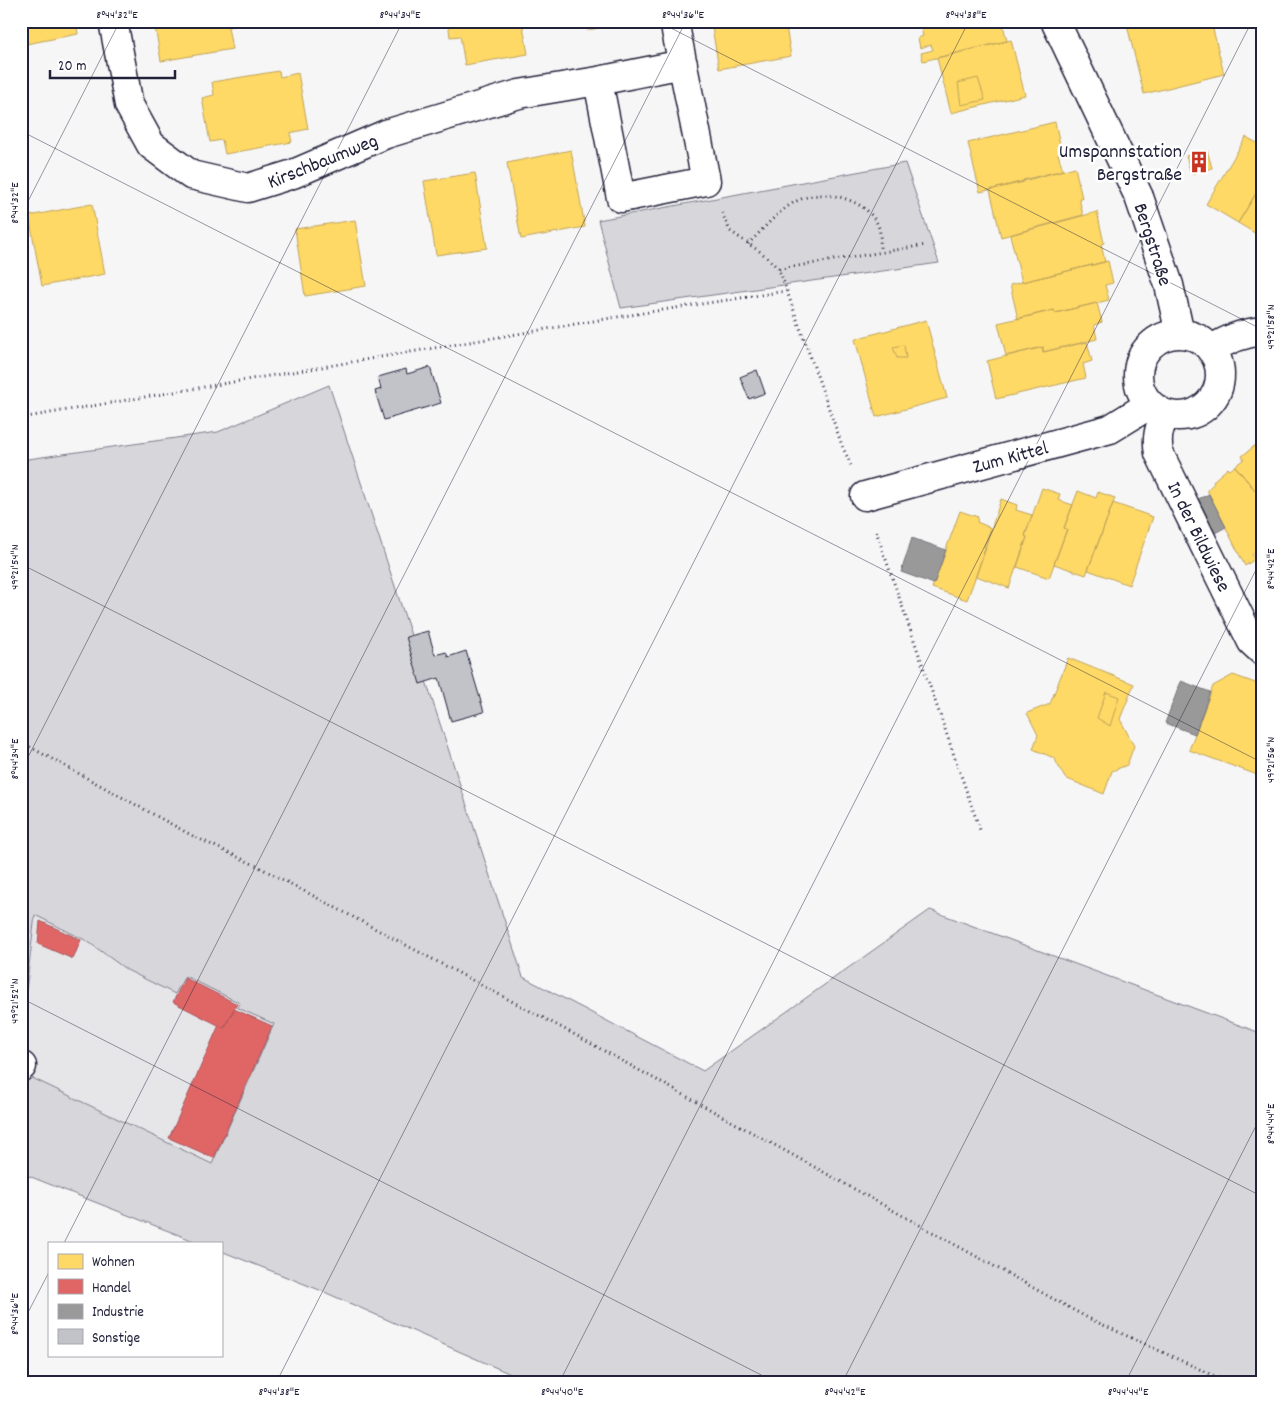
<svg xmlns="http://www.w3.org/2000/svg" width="1284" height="1404" viewBox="0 0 1284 1404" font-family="Dekko,sans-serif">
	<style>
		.built { fill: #e6e6e9 }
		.green { fill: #d7d7db; stroke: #7c7c8b }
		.homes { fill: #ffd966; stroke: #bda259 }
		.shops { fill: #e06666; stroke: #a75259 }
		.industry { fill: #999; stroke: #75757d }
		.building { fill: #c2c2c9; stroke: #22223b }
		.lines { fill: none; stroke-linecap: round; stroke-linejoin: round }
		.minor-casing { stroke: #22223b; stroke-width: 31 }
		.path { stroke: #22223b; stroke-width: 3; stroke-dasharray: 1 4; stroke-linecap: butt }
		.minor { stroke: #fff; stroke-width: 28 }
		.ticks { fill: none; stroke: #22223b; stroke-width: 1; stroke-opacity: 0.45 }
		.labels { text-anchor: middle; stroke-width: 5; stroke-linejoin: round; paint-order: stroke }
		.poi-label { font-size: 20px; fill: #22223b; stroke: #fff; text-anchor: end }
		.street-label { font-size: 20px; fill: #22223b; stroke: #fff }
		.neatline { fill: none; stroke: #22223b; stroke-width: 2 }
		.ticks-label { font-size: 12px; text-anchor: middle; fill: #22223b }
	</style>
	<rect width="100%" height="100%" fill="#f6f6f7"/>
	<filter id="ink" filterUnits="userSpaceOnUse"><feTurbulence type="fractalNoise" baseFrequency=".02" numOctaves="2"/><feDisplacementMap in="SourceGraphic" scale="10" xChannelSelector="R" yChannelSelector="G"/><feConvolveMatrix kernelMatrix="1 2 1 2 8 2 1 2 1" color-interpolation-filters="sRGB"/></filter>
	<g filter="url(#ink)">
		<!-- built -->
		<path class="built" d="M35,914L87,941L127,970L175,994L184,976L240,1003L238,1009L274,1024L212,1164L26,1075L21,1065V1034Z"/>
		<!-- green -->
		<path class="green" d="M905,163L939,263L621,308L598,220Z
			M329,385L523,977L703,1071L930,910L1263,1034V1383H531L322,1291L221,1251V1243H199L21,1173V1077L26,1075L212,1164L274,1024L238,1008L240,1003L185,976L175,994L127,970L87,941L35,915L21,1034V460L218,432Z"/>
		<!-- homes -->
		<path class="homes" d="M21,21H76L78,34L21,45Z
			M154,21H237L238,25L228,27L232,49L161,61Z
			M448,21H522L528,54L465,65L460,36L450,37Z
			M586,21H643L587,30Z
			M711,21H785L791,56L719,69Z
			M919,21H1002L1007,41L923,61L921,53L933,50L931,45L920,48L918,38L923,36Z
			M1126,21H1211L1224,74L1144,94Z
			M1011,40L1025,95L951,113L937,58Z
			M279,71L280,77L298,73L308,129L290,133L292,142L225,154L222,140L210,142L202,98L214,95L212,82Z
			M978,78L985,100L961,105L958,83Z
			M1055,122L1062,153L1058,154L1063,170L1023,180L1024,182L980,192L968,143Z
			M1246,137L1263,146V182L1238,223L1206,204Z
			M571,150L585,227L521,239L507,163Z
			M1207,150L1212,168L1191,174L1186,156Z
			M1075,167L1082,198H1079L1083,215L1001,237L990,190Z
			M475,173L487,248L436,255L424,181Z
			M1263,182V238L1238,223Z
			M92,204L105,274L42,286L29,216Z
			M1097,212L1104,243L1101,244L1105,262L1022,282L1010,235Z
			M355,220L366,286L305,296L295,229Z
			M1108,261L1113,283L1105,285L1109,300L1055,313L1054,310L1018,319L1010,285Z
			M1097,303L1102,322L1094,325L1097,339L1043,352V347L1006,356L998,323L1054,310L1055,313Z
			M926,320L947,398L876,417L855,339Z
			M1087,342L1092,361L1083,364L1086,378L996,399L987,361L1043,347V352Z
			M904,345L906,358H897L893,347Z
			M1257,444L1260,446H1263V500L1235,466L1244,459L1242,456Z
			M1235,466L1263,500V546L1252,555L1255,559L1245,566L1207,490L1214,483L1213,481L1228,468L1230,470Z
			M1042,488L1060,494L1058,500L1073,505L1064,528L1067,529L1049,578L1017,567L1027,537L1025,536Z
			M1078,491L1096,498L1098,492L1115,498L1086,575L1054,564L1067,529L1064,528Z
			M1001,499L1017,505L1016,510L1032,515L1025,536L1027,537L1009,588L976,576Z
			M1113,503L1153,517L1129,585L1088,570Z
			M960,511L978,517L977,522L991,528L984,547L986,548L967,600L932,588Z
			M1068,658L1134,684L1120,719L1134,746L1127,765L1112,771L1104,794L1065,778L1054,758L1033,749L1038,735L1027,713L1050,704Z
			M1233,675L1258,684L1263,694V777L1189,750L1213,686Z
			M1106,692L1119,697L1110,726L1097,718Z"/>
		<!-- shops -->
		<path class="shops" d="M40,921L81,940L73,959L38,944Z
			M185,978L237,1004L224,1028L173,1002Z
			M234,1009L272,1026L214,1158L169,1138L219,1025L224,1028Z"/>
		<!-- industry -->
		<path class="industry" d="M1209,494L1226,527L1213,534L1196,500Z
			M912,538L946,550L934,584L901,572Z
			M1181,681L1210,692L1195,734L1165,723Z"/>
		<!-- building -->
		<path class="building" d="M430,367L441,403L384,420L375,391L381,389L378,377L406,369L407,374Z
			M757,370L765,393L749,399L740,377Z
			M428,631L435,655L446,652L448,657L466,651L484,712L451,721L439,678L420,684L406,637Z"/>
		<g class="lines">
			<!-- minor casing -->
			<g class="minor-casing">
				<path id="minor" d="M113,21L129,105L151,145L191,175L248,188L293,174L386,134L519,94L598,81L683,64
					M1055,21L1139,197L1169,285L1180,334
					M598,81L621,198L706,181L674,21
					M1138 375a41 41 0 1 1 82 0a41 41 0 1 1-82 0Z
					M1211,350C1227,339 1243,333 1263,331
					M1165,415C1159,428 1156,438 1159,453L1246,630L1252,642L1263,652
					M865,496L1110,429L1149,405
					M21,1067L22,1066"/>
			</g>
			<!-- path -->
			<path class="path" d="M722,213L730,231L762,253L779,269L843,448L851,465
				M748,244C764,229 782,205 804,198C829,189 870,201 879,228C881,235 880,244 880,251
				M779,269L926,245
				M21,418L617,317L786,291
				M876,531L980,830
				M21,742L193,836L257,866L568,1031L1088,1318L1230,1383"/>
			<!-- minor -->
			<use href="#minor" class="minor"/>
		</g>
	</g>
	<!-- ticks -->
	<path class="ticks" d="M657,21L1263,330M21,131L1263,763M21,215L120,21M21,564L1263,1197M21,771L403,21M21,998L777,1383M64,1243L686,21M21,1326L49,1272M276,1383L969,21M559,1383L1252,21M842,1383L1263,556M1125,1383L1263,1112"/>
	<!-- icons -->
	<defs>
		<g id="building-bare" transform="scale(1.725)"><path d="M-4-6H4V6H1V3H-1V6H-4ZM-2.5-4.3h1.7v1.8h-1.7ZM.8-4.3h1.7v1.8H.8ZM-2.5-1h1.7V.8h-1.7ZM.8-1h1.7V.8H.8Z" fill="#c8321e" stroke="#fff" stroke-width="2.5" paint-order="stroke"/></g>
	</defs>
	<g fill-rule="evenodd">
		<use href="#building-bare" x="1199" y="162"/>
	</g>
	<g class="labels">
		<!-- poi labels -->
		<g class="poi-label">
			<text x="1182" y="157">Umspannstation<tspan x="1182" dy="23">Bergstraße</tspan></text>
		</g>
		<!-- street labels -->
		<g class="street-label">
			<text transform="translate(322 160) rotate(-22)" y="7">Kirschbaumweg</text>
			<text transform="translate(1154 244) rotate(72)" y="7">Bergstraße</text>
			<text transform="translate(1010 456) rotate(-15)" y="7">Zum Kittel</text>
			<text transform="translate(1200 536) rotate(64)" y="7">In der Bildwiese</text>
		</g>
	</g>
	<!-- margin -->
	<rect width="1284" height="1404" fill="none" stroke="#fff" stroke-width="55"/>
	<!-- legend -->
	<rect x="48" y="1242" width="175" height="115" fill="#ffffff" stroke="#a7a7b1"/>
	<rect x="58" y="1254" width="25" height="15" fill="#ffd966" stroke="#a7a7b1"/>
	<text x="92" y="1266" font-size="15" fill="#22223b">Wohnen</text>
	<rect x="58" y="1279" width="25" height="15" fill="#e06666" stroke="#a7a7b1"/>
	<text x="92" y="1292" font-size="15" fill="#22223b">Handel</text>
	<rect x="58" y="1304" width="25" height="15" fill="#999999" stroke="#a7a7b1"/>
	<text x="92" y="1316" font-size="15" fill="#22223b">Industrie</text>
	<rect x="58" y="1329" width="25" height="15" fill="#c2c2c9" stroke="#a7a7b1"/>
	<text x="92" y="1342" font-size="15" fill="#22223b">Sonstige</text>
	<!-- scale -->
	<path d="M50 70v8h125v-8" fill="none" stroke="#22223b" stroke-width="2.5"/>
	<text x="58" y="70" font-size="15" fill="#22223b" stroke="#ffffff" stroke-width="4" paint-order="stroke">20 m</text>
	<rect x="28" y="28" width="1228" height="1348" class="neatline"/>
	<g class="ticks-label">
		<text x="117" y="18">8°44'32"E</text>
		<text x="400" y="18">8°44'34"E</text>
		<text x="683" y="18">8°44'36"E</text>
		<text x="966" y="18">8°44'38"E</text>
		<text transform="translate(14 203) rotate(-90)" y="4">8°44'32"E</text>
		<text transform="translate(1270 327) rotate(-90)" y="4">49°21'58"N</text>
		<text transform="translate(14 567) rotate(-90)" y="4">49°21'54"N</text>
		<text transform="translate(1270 569) rotate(-90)" y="4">8°44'42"E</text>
		<text transform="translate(14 759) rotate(-90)" y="4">8°44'34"E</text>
		<text transform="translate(1270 760) rotate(-90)" y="4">49°21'56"N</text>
		<text transform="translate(14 1001) rotate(-90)" y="4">49°21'52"N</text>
		<text transform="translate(1270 1124) rotate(-90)" y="4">8°44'44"E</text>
		<text transform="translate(14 1314) rotate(-90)" y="4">8°44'36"E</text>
		<text x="279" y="1395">8°44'38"E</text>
		<text x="562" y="1395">8°44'40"E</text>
		<text x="845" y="1395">8°44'42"E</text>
		<text x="1128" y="1395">8°44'44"E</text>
	</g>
</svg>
